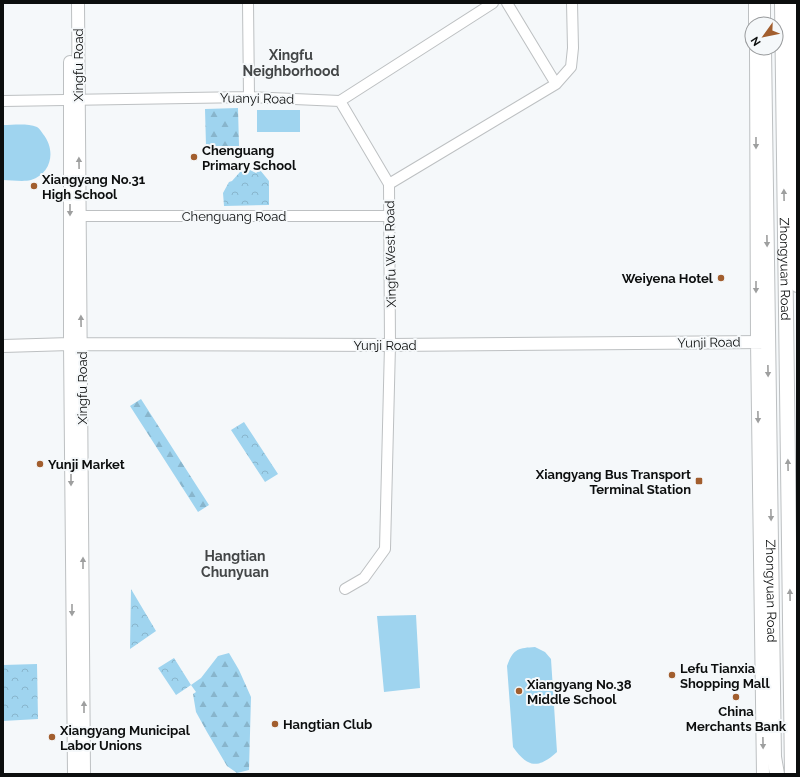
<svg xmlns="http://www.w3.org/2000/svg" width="800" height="777" viewBox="0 0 800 777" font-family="Raleway,sans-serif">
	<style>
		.forest { fill: url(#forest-firs) }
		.park { fill: url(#park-crowns) }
		.garden { fill: #9fd4ef }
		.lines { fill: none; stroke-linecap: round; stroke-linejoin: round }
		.minor-casing { stroke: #bdc0c2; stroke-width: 12 }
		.tertiary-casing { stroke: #bdc0c2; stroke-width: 14 }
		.secondary-casing { stroke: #bdc0c2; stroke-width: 16 }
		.minor { stroke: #fff; stroke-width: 10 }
		.tertiary { stroke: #fff; stroke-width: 12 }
		.secondary { stroke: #fff; stroke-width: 14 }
		.oneway { fill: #9e9f9f }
		.poi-dot { fill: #a25e2e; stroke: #f5f8fa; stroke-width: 1.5 }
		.labels { text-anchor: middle; stroke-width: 4; stroke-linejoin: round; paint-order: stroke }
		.street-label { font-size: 13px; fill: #0c0e0e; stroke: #f5f8fa }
		.poi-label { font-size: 13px; font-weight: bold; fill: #0c0e0e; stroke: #f5f8fa; text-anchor: start }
		.neighbourhood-label { font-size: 14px; font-weight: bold; fill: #434647; stroke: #f5f8fa }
	</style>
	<defs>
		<pattern id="forest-firs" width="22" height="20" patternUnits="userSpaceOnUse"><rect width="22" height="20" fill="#9fd4ef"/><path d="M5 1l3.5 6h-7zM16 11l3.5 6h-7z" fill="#88b5cc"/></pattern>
		<pattern id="park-crowns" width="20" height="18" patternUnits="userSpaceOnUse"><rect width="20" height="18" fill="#9fd4ef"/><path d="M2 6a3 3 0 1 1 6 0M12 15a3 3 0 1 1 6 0" fill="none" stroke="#88b5cc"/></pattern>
	</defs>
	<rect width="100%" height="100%" fill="#f5f8fa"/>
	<!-- forest -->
	<path class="forest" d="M238,108L239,146H206L205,109Z
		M141,399L209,505L198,512L130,406Z
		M229,653L239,670L251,697L249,770L237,773L227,766L207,732L196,712L193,694L196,692L191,685L201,678L218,656Z"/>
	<!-- park -->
	<path class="park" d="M250,170L256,173L260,170L269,181V205L224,206L223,193L229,182L232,181L240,172Z
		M244,422L278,474L265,482L231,430Z
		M131,589L156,631L130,649Z
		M174,658L191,685L176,695L158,668Z
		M37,664L38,719L3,721V665Z"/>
	<!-- garden -->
	<path class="garden" d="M257,110H300V132H257Z
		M3,125C14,125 27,123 37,127C40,129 41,131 43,134C56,150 52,173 31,180C23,182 11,180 3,180Z
		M416,615L420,688L384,692L377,616Z
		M535,647L545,652L551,659L557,752C538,769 528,768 513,747L507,666C513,649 518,648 535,647Z"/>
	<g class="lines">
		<!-- minor casing -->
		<g class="minor-casing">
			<path id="minor" d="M248,3L249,97
				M507,3L556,84
				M3,101L249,97L340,101L389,184
				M340,101L493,3
				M80,216H389
				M345,589L364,578L385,549L390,345L389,184L556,84L571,67L573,48L572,3"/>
		</g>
		<!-- tertiary casing -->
		<g class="tertiary-casing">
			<path id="tertiary" d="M78,3L84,774
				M755,3V24
				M792,3L797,286
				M756,48L757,341L763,774
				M70,62V344L74,774
				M3,346L70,344L390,345L768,342"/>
		</g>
		<!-- secondary casing -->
		<g class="secondary-casing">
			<g id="secondary">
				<path d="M763,3V24"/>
				<path id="s1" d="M782,3L792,774"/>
				<path id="s2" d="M764,48L774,757L777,774"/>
			</g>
		</g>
		<!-- minor -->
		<use href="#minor" class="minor"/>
		<!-- tertiary -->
		<use href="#tertiary" class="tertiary"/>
		<!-- secondary -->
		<use href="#secondary" class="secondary"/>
	</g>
	<!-- one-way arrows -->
	<defs><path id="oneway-solid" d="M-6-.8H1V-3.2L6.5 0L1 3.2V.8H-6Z"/></defs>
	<g class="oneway">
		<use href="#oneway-solid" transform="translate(756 143) rotate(90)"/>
		<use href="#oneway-solid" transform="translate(79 163) rotate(-91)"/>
		<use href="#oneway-solid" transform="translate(784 195) rotate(-91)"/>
		<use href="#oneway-solid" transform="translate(70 210) rotate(90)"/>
		<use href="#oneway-solid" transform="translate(767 241) rotate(89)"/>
		<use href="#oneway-solid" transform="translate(756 287) rotate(90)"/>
		<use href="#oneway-solid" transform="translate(81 321) rotate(-91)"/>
		<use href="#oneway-solid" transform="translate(768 371) rotate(89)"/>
		<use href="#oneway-solid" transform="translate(758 417) rotate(89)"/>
		<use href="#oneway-solid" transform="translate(788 465) rotate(-91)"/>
		<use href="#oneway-solid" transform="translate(71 480) rotate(90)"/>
		<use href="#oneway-solid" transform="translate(771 515) rotate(89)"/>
		<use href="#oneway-solid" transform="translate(83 563) rotate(-90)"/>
		<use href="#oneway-solid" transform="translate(790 595) rotate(-91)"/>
		<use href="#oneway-solid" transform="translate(72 610) rotate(90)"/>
		<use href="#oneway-solid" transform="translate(84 707) rotate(-90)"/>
		<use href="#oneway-solid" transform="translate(763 743) rotate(89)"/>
	</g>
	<!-- markers -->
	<g class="poi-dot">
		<circle cx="194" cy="157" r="4"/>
		<circle cx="34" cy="186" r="4"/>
		<circle cx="721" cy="278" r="4"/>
		<circle cx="40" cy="464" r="4"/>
		<rect x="695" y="477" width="8" height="8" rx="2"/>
		<circle cx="672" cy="675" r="4"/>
		<circle cx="519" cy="691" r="4"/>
		<circle cx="736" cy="697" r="4"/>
		<circle cx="275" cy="724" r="4"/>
		<circle cx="52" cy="737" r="4"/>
	</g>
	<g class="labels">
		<!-- street labels -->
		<g class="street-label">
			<text transform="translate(78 65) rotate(-90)" y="5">Xingfu Road</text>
			<text transform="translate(257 98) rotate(1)" y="5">Yuanyi Road</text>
			<text x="234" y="221">Chenguang Road</text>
			<text transform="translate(390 254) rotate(-91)" y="5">Xingfu West Road</text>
			<text dy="5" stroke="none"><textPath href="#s1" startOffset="266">Zhongyuan Road</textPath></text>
			<text transform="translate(709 342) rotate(-1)" y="5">Yunji Road</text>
			<text x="385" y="350">Yunji Road</text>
			<text transform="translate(82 388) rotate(-90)" y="5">Xingfu Road</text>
			<text dy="5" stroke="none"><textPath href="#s2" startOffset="543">Zhongyuan Road</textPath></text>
		</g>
		<!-- poi labels -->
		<g class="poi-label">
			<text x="202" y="155">Chenguang<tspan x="202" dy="15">Primary School</tspan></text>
			<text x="42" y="184">Xiangyang No.31<tspan x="42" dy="15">High School</tspan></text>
			<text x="713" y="283" text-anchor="end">Weiyena Hotel</text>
			<text x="48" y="469">Yunji Market</text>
			<text x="691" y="479" text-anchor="end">Xiangyang Bus Transport<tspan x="691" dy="15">Terminal Station</tspan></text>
			<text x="680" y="673">Lefu Tianxia<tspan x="680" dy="15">Shopping Mall</tspan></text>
			<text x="527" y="689">Xiangyang No.38<tspan x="527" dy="15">Middle School</tspan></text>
			<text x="736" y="716" text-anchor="middle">China<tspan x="736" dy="15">Merchants Bank</tspan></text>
			<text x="283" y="729">Hangtian Club</text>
			<text x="60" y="735">Xiangyang Municipal<tspan x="60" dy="15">Labor Unions</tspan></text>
		</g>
		<!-- neighbourhood labels -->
		<g class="neighbourhood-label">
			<text x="291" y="60">Xingfu<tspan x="291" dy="16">Neighborhood</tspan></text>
			<text x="235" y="561">Hangtian<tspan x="235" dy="16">Chunyuan</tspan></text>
		</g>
	</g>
	<!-- border -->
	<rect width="800" height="777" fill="none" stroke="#0c0e0e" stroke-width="8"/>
	<!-- north arrow -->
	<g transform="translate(764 36) rotate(237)"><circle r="19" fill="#f5f8fa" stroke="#989a9c"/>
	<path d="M0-3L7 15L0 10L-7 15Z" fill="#a25e2e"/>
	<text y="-6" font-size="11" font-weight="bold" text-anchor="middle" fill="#0c0e0e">N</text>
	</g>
</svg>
